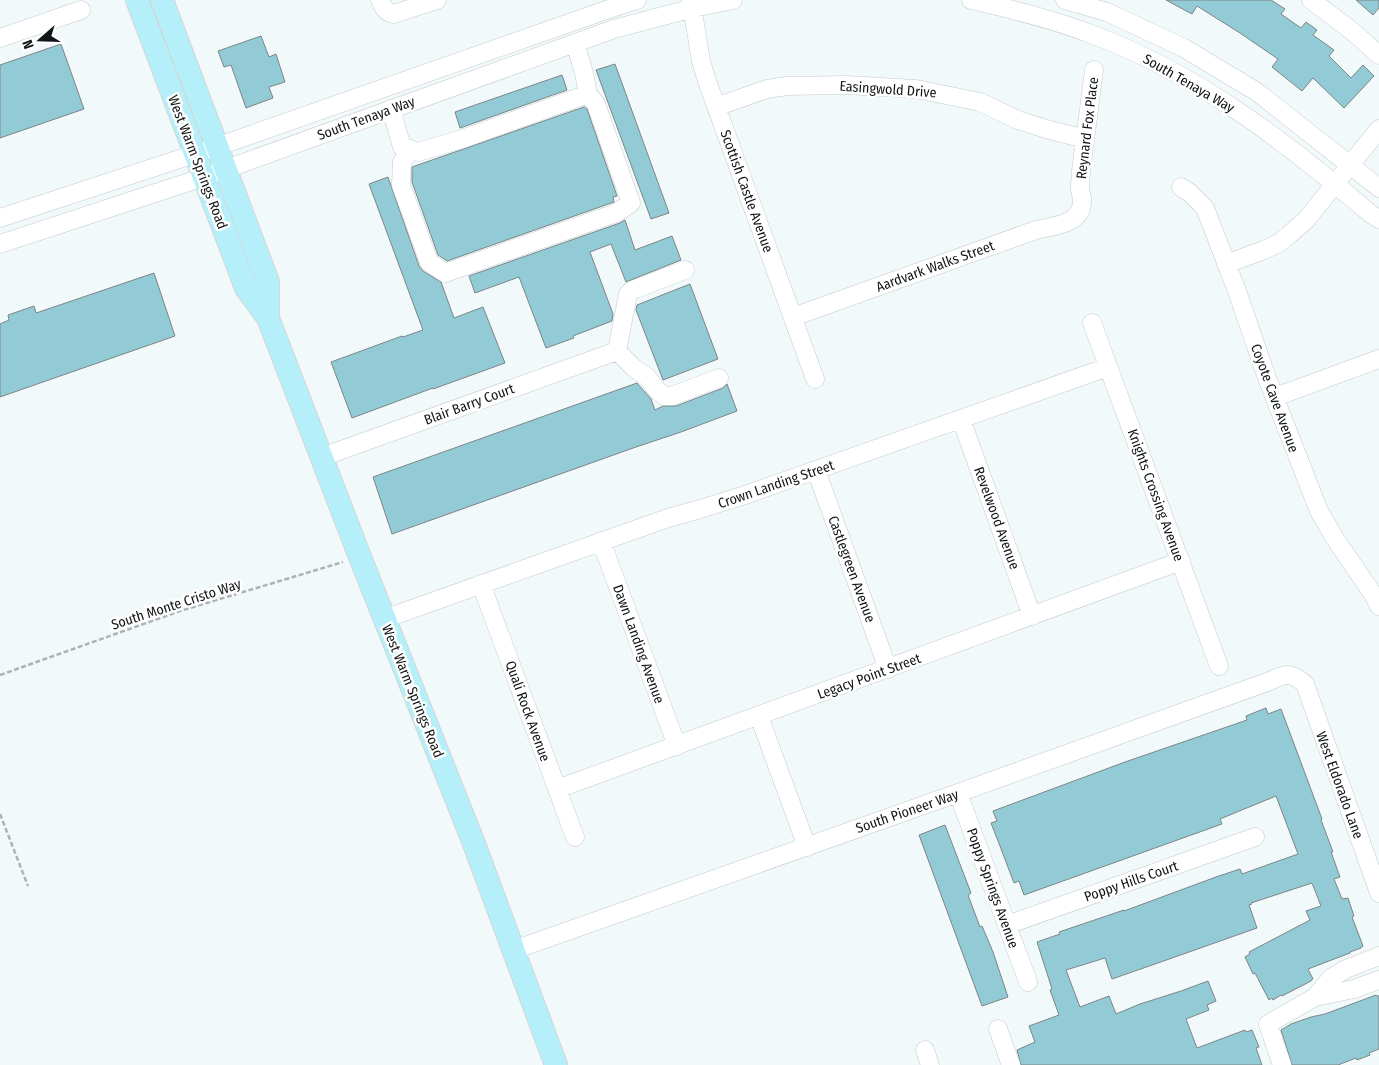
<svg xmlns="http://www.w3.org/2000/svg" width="1379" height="1065" viewBox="0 0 1379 1065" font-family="'Fira Sans Condensed',sans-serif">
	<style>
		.building { fill: #92cbd5; stroke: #7e8586 }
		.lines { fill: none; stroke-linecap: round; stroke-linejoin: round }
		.minor-casing { stroke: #c3cbcc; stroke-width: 19 }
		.major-casing { stroke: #d4d5d5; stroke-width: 24 }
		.path { stroke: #adb3b4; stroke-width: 2.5; stroke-dasharray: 5 2.5; stroke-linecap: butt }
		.minor { stroke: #fff; stroke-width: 18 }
		.major { stroke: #b5f0fa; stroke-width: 22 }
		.labels { text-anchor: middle; stroke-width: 5; stroke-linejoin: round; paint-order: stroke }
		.street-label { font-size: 14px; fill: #121515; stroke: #fff }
	</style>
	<rect width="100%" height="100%" fill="#f1f9fa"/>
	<!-- building -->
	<path class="building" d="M1166,0H1271L1285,9L1281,14L1301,28L1306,22L1317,30L1313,35L1334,50L1329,56L1351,78L1363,65L1374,76L1344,108L1313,78L1302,91L1272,67L1278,59L1240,33L1197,6L1192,14Z
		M1356,0H1379V8L1373,15Z
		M261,36L269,57L276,54L285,82L269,87L273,98L246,108L231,65L224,67L218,51Z
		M61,44L84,109L0,138V65Z
		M615,64L669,213L651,219L596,70Z
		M562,75L567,90L460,128L455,112Z
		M584,107L587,109L617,196L613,197L614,202L447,261L438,255L412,182V167Z
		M388,177L419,266L423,271L441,282L454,318L483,307L505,363L433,389V388L352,418L331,362L402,336L403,337L423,330L369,184Z
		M625,220L635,250L672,236L681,260L626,282L611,244L590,252L613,314L612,321L573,336L574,338L546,348L519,277L475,293L469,276L620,223Z
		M154,273L175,336L0,397V324L9,320L8,315L34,306L36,313Z
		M690,284L718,359L663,380L636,310L637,305Z
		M637,383L651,399L655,410L663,406H676L723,388L727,384L737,411L681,432L636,447L392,534L373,477Z
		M1266,708L1268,714L1281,709L1322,819L1321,820L1333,852H1331L1340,877L1334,879L1342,899L1348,898L1354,916L1352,917L1363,946L1361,948L1350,952V953L1308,969L1313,979L1311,980V981L1282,996L1281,995L1273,1000L1272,998L1269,1000L1255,973L1253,974L1245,957L1250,954L1249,952L1310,920L1306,911L1321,906L1312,883L1251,903L1252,904L1249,905L1257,928L1155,964L1112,979L1105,958L1066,970L1080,1007L1109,996L1116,1014L1140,1004L1181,991L1208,981L1216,1001L1207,1005L1209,1010L1186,1019L1197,1048L1245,1030L1246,1032L1252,1030L1259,1047L1256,1048L1262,1065H1021L1017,1050L1035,1042L1029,1026L1059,1015L1050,990L1052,989L1037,942L1060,934L1059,932L1124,910V911L1216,877L1240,869L1242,874L1298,854L1276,796L1220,819L1222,824L1024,895L1019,881L1014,883L1000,846L991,823L997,821L993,811L1125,762L1247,720L1246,716Z
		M945,825L971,893L968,895L980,927L982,926L993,952L1008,997L982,1006L919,835Z
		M1376,995L1377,996H1379V1049L1369,1053L1370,1055L1357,1060L1356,1058L1338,1065H1292L1281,1030L1291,1024L1311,1017L1325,1014Z"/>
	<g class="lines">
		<!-- minor casing -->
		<g class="minor-casing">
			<path id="minor" d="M380,0C383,7 386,13 394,14L437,0
				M691,0L701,61L707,81L815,379
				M971,0C1011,9 1052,19 1091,34C1197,73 1287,143 1372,215L1379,219
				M1065,0L1107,12L1184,48L1257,92L1379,188
				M1311,0L1352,31L1379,55
				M0,38L81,10
				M575,43L584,73L588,94
				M716,107L767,89L787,86L846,85L916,89L980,102L1018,120L1046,129L1085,139
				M391,109L402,147L418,152L462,139L588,94L596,104L631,203L616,213L445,273L429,262L401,185L402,162L411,149
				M1181,187L1190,193L1205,208L1237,291L1267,378L1319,511L1334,537L1374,596L1379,606
				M0,218L216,147L609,9L637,0
				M0,244L204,177L614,29L693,8L733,0
				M1226,264L1264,250L1279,243L1290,234L1306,220L1379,129
				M793,317L1036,230C1054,226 1083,224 1082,200C1082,195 1080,192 1080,188C1080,182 1081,176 1081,171L1094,70
				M1092,323L1219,666
				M617,351L634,368L647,377L658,391L664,396H672L719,378
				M617,351L628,294L633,290L685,270
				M1275,397L1379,359
				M961,419L1032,616
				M322,457L617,351
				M816,470L888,669
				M601,541L677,746
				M481,584L575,837
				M384,619L668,518L697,510L745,495L1108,367
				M759,716L807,847
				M557,789L1181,561
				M958,793L1028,982
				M1007,925L1255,837
				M514,950L958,793L1270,681C1286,673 1291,672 1305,684L1379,893
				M1315,997L1354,989L1379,980
				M998,1029L1011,1065
				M925,1050L930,1065
				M1282,1065L1268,1024L1315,997L1331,978L1346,969L1379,956"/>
		</g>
		<!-- major casing -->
		<g class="major-casing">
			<path id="major" d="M137,0L246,288L268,318L360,557L473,841L556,1065
				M162,0L268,282V318"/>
		</g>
		<!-- path -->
		<path class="path" d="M0,675L180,611L343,562
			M0,814L28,886"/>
		<!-- minor -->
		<use href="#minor" class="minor"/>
		<!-- major -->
		<use href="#major" class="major"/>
	</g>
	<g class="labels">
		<!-- street labels -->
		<g class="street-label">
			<text transform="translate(1189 83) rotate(30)" y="5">South Tenaya Way</text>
			<text transform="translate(888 89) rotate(4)" y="5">Easingwold Drive</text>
			<text transform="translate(366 118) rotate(-20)" y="5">South Tenaya Way</text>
			<text transform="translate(1087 128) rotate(-83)" y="5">Reynard Fox Place</text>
			<text transform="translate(198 162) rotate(69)" y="5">West Warm Springs Road</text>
			<text transform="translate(747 191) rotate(70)" y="5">Scottish Castle Avenue</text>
			<text transform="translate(935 266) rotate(-20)" y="5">Aardvark Walks Street</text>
			<text transform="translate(1275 398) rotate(70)" y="5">Coyote Cave Avenue</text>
			<text transform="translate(469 404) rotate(-20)" y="5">Blair Barry Court</text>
			<text transform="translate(776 484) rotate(-19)" y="5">Crown Landing Street</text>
			<text transform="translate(1156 495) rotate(70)" y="5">Knights Crossing Avenue</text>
			<text transform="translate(997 518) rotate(70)" y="5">Revelwood Avenue</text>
			<text transform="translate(852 569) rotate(70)" y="5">Castlegreen Avenue</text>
			<text transform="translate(176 604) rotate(-18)" y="5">South Monte Cristo Way</text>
			<text transform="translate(639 644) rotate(70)" y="5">Dawn Landing Avenue</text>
			<text transform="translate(869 676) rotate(-20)" y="5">Legacy Point Street</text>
			<text transform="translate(413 691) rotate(68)" y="5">West Warm Springs Road</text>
			<text transform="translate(528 711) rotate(70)" y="5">Quali Rock Avenue</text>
			<text transform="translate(1340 785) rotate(70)" y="5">West Eldorado Lane</text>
			<text transform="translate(907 811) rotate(-19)" y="5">South Pioneer Way</text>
			<text transform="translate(1131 881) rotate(-19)" y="5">Poppy Hills Court</text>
			<text transform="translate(993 888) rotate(70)" y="5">Poppy Springs Avenue</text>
		</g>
	</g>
	<!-- north arrow -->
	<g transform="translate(40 40) rotate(250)" stroke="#ffffff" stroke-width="4" paint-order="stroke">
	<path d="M0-4L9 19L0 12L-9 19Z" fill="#121515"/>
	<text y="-8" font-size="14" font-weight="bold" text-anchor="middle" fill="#121515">N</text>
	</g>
</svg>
